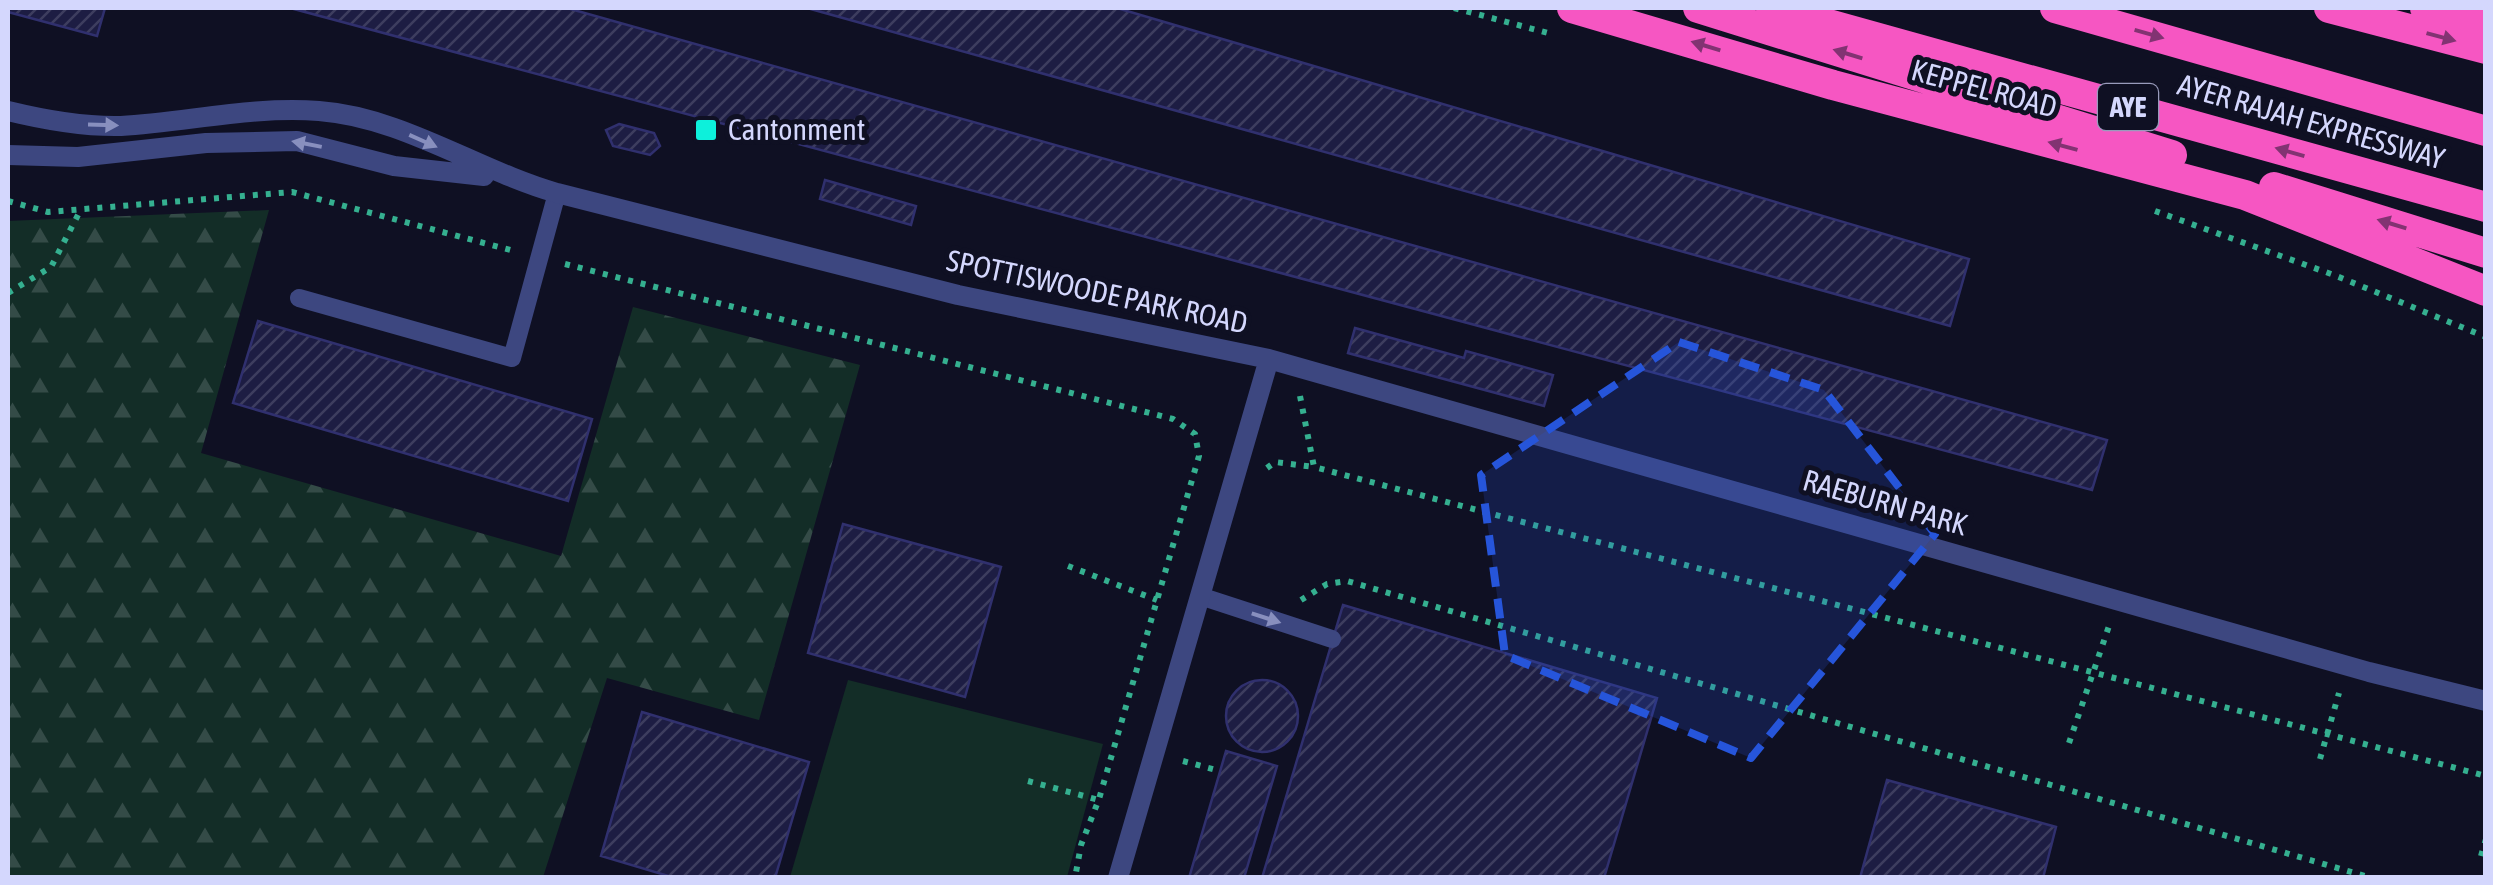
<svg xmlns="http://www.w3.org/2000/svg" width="2493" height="885" viewBox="0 0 2493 885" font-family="'Asap Condensed',sans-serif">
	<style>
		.green { fill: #132d27 }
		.forest { fill: url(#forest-firs) }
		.building { fill: url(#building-hatch); stroke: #30306e; stroke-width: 2.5 }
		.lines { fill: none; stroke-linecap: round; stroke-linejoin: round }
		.path { stroke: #35b090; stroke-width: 6; stroke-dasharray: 5 8; stroke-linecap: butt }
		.lane { stroke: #3d4780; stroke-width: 18 }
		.street { stroke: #3d4780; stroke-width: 20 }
		.highway { stroke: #f656c2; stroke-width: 30 }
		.oneway { fill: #823372 }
		.oneway2 { fill: #888fbe }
		.marked { fill: #2655da; fill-opacity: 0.2; stroke: #2655da; stroke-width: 8; stroke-dasharray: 20 12; stroke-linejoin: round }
		.poi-dot { fill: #0df0db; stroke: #0f1023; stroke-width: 4 }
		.labels { text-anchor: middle; stroke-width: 10; stroke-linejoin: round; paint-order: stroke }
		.shield { fill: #0f1023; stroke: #999bbc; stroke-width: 2.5 }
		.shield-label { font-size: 28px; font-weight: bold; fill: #d4d7fd }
		.street-label { font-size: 30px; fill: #d4d7fd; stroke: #0f1023 }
		.poi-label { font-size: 30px; fill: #d4d7fd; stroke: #0f1023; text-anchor: start }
	</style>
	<defs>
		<pattern id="forest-firs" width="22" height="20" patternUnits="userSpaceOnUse" patternTransform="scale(2.5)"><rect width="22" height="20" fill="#132d27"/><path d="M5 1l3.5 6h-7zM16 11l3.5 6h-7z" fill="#344b47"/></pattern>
		<pattern id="building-hatch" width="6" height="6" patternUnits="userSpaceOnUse" patternTransform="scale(2.5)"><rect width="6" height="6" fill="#1d1d43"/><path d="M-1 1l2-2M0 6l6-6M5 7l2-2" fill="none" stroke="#3d3d5f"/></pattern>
	</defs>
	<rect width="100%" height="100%" fill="#0f1023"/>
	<!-- green -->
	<path class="green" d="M848,680L1103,744L1067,877H790Z"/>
	<!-- forest -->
	<path class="forest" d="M269,210L201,453L561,556L633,307L860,365L759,720L607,678L543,877H8V221Z"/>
	<!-- building -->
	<path class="building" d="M8,8H105L97,36L8,12Z
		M290,8H567L2107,440L2092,490Z
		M807,8H1117L1969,259L1950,326Z
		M619,124L654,133L660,146L650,155L613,146L606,130Z
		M825,180L916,206L911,225L820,199Z
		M258,321L592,419L568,501L233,403Z
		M1355,328L1464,358L1466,351L1553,375L1544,406L1348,353Z
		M843,524L1001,567L965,697L808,653Z
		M1343,605L1657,698L1604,878H1262Z
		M1226 716a36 36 0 1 1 72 0a36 36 0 1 1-72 0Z
		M642,712L809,762L775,878H675L601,856Z
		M1226,751L1277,766L1244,878H1189Z
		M1887,780L2056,827L2043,878H1860Z"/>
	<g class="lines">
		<!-- path -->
		<path class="path" d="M1454,8L1548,33
			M8,201L48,212L292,192L514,251
			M2155,211L2334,275L2486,337
			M565,264L1173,419L1195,434L1199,456L1099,799L1081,845L1075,878
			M8,293L51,267L80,211
			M1300,396L1314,467L2486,776
			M1267,468L1275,462L1314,467
			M1068,566L1157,600
			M1301,600L1327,584L1347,581L2372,878
			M2069,743L2109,626
			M2320,759L2339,693
			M1183,761L1220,771
			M1028,781L1099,800
			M2481,856L2486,839"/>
		<!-- lane -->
		<path class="lane" d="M299,298L512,358L557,193
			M1200,596L1332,639"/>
		<!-- street -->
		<path class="street" d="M8,111C45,120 82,127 121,126C188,122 252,106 319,111C402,117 479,171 557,193L958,295L1269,359L2369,672L2486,701
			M8,155L78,157L206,143L297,141L394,166L484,176
			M1118,878L1269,359"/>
		<!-- highway -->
		<path class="highway" d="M1572,8L1833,85L2245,195L2486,291
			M1698,8L2172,155
			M1771,8L2486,207
			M2055,8L2486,131
			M2329,8L2486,49
			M2425,8L2486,24
			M2274,187L2486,253"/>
	</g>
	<!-- one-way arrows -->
	<defs><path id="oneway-solid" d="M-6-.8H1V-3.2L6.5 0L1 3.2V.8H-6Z" transform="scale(2.5)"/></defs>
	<g class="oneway">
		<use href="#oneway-solid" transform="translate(2149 34) rotate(16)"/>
		<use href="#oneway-solid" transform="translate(2441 37) rotate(15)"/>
		<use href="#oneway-solid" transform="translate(1706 46) rotate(-163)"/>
		<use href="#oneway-solid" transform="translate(1848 54) rotate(-163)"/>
		<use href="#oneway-solid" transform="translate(2063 146) rotate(-165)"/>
		<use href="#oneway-solid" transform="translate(2290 152) rotate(-164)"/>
		<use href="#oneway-solid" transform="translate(2392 224) rotate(-163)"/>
	</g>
	<g class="oneway2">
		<use href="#oneway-solid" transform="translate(103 125) rotate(2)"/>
		<use href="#oneway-solid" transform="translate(423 141) rotate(24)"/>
		<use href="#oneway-solid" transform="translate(307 144) rotate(-169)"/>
		<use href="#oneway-solid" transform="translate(1266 618) rotate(18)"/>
	</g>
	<!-- marked area -->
	<path class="marked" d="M1679,342L1824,390L1935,534L1751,758L1505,655L1481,475Z"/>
	<!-- markers -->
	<rect class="poi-dot" x="694" y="118" width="24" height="24" rx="5"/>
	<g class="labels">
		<!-- shield labels -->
		<rect class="shield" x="2098" y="84" width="60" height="46" rx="8"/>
		<g class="shield-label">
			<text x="2128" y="117">AYE</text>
		</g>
		<!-- street labels -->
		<g class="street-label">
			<text transform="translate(1984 89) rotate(15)" y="10">KEPPEL ROAD</text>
			<text transform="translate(2311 122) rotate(16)" y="10">AYER RAJAH EXPRESSWAY</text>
			<text transform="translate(1097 292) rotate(12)" y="10">SPOTTISWOODE PARK ROAD</text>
			<text transform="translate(1885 503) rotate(16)" y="10">RAEBURN PARK</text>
		</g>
		<!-- poi labels -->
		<g class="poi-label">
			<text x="728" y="140">Cantonment</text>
		</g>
	</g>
	<!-- border -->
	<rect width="2493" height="885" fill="none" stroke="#d4d7fd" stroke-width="20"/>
</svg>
